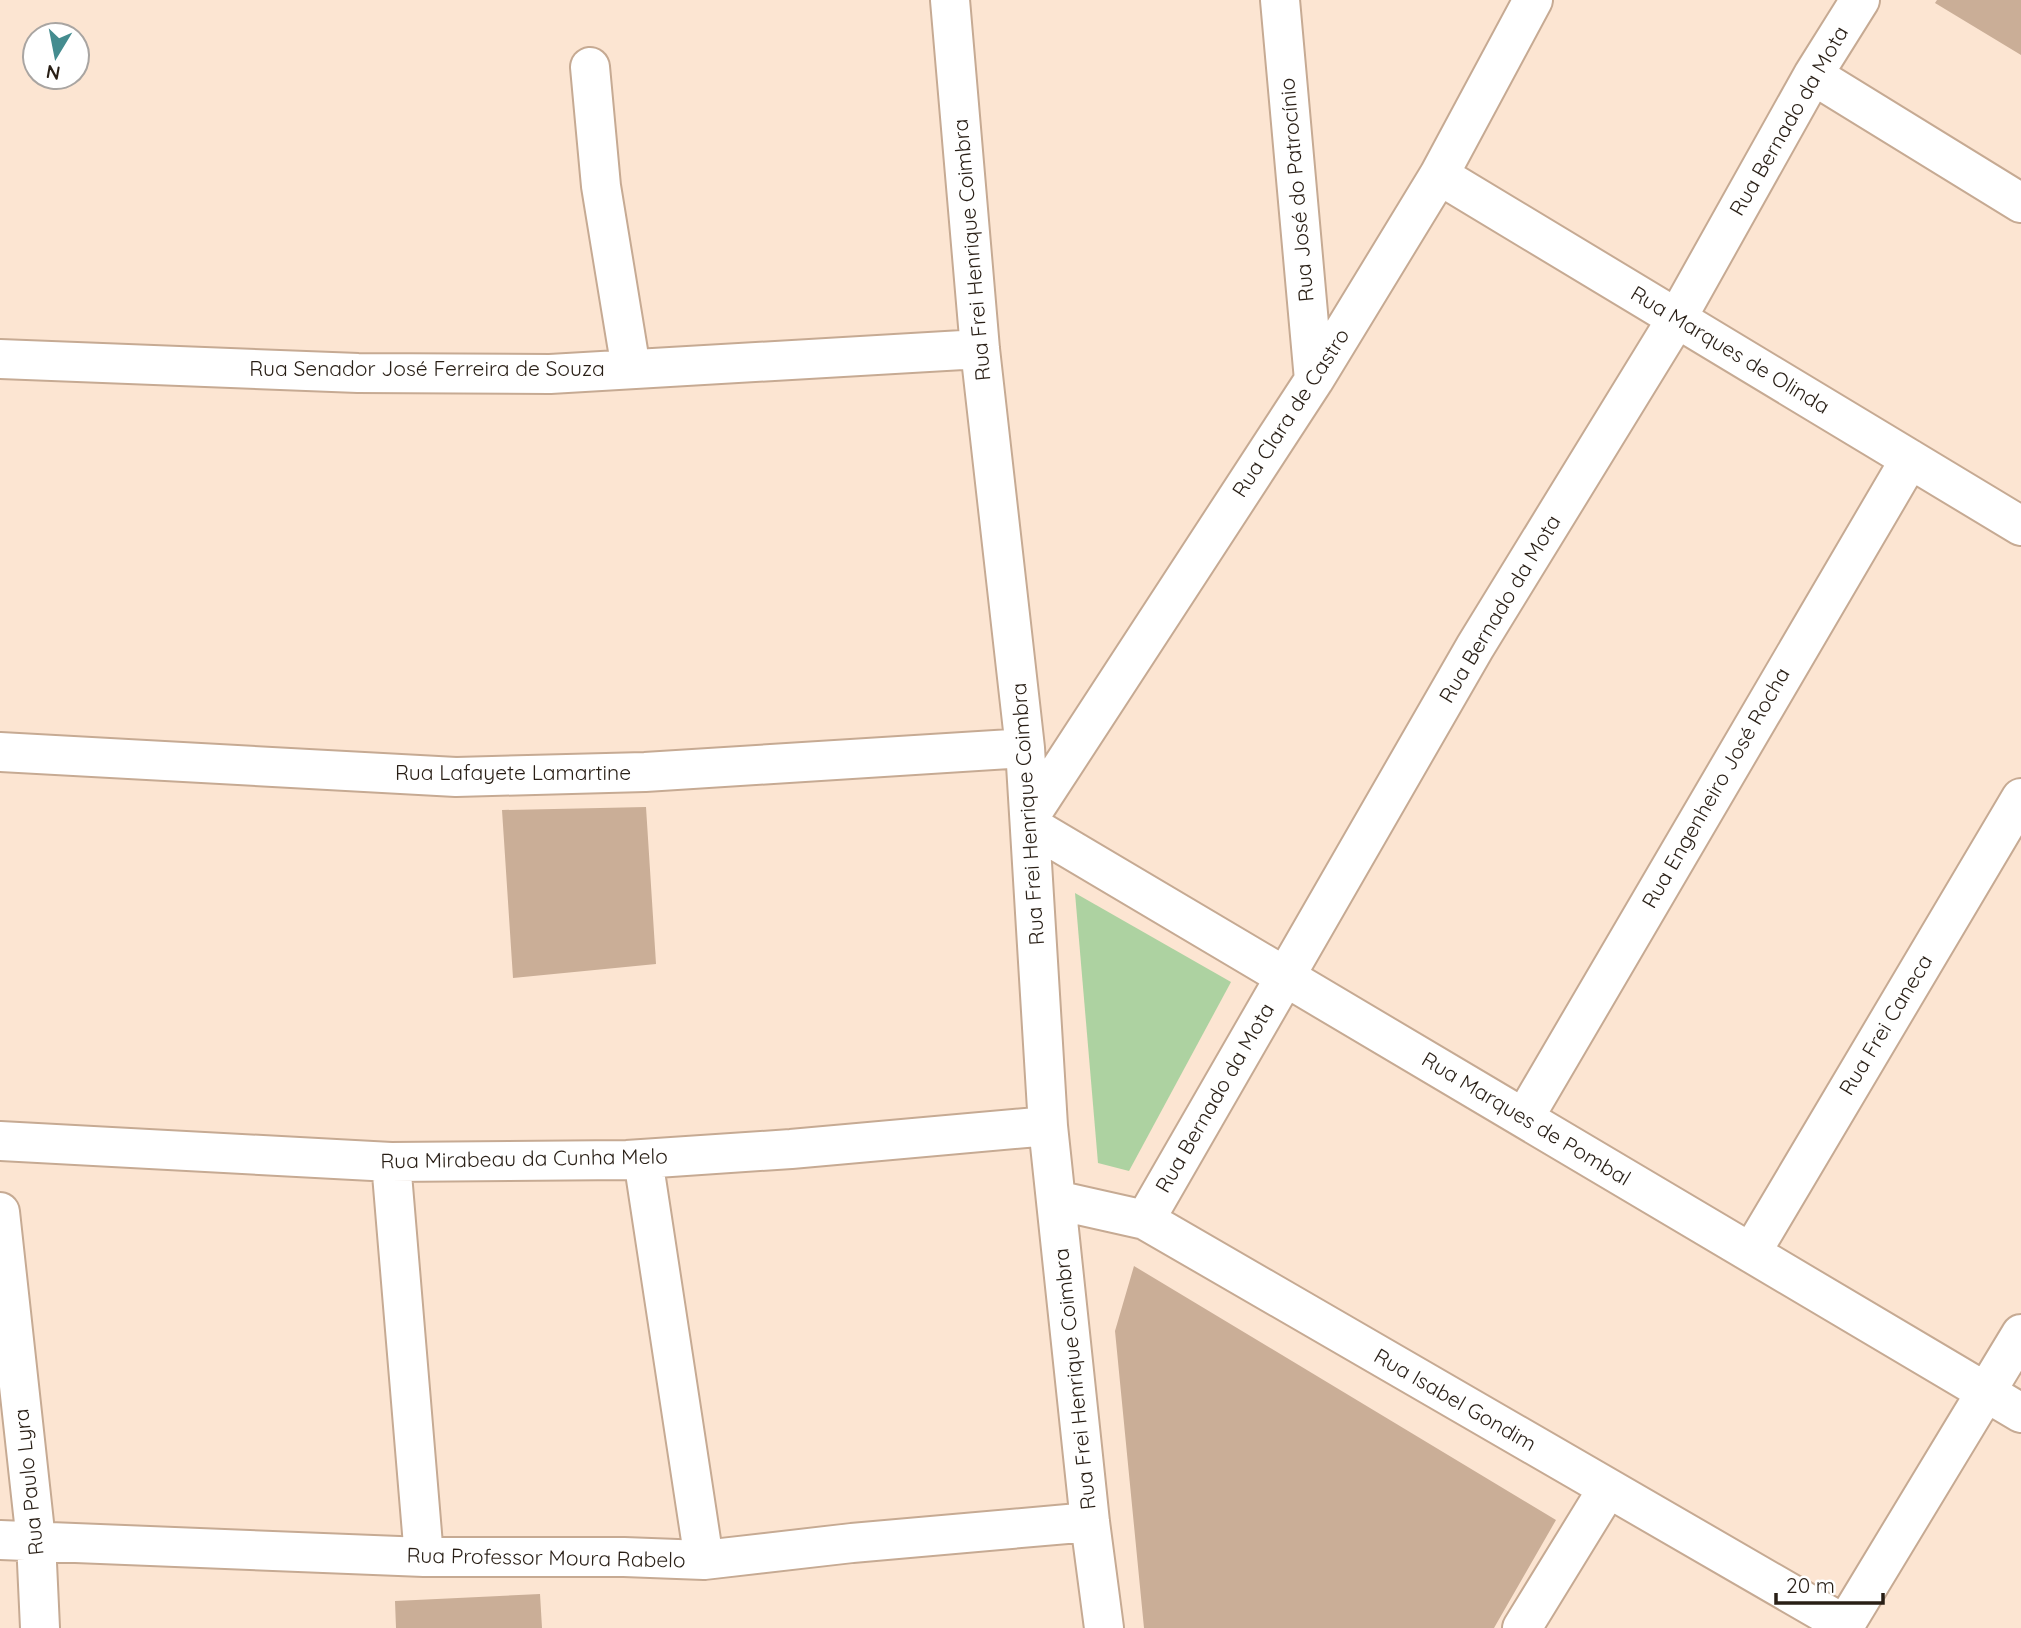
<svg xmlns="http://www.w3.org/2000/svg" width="2021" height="1628" viewBox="0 0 2021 1628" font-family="Quicksand,sans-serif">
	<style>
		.green { fill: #add2a1 }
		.building { fill: #caae97 }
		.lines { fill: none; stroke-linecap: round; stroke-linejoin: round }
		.street-casing { stroke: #c6aa93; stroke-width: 42 }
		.street { stroke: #fff; stroke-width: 38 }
		.labels { text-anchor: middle; stroke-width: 6; stroke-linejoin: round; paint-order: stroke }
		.street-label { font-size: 21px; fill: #291f16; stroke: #fff }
	</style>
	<rect width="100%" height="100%" fill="#fce5d2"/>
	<!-- green -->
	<path class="green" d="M1075,893L1231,982L1129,1171L1098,1163Z"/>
	<!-- building -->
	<path class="building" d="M1937,0H2021V55L1935,3Z
		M646,807L656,964L513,978L502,810Z
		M1134,1266L1556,1520L1494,1628H1144L1115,1331Z
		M540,1594L542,1628H396L395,1601Z"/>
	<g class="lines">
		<!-- street casing -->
		<g class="street-casing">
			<path id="street" d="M950,0L980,349L1025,748L1048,1126L1090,1522L1104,1628
				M1280,0L1314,380
				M590,67L601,186L631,369
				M1813,75L2021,203
				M1439,175L2021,526
				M0,359L358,373L550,374L980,349
				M0,752L456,777L645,772L1025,748
				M1030,816L1314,380L1439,175L1533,0
				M1031,826L2021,1413
				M1524,1118L1910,459
				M0,1141L391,1162L627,1160L791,1149L1048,1126
				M643,1159L704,1560
				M391,1162L424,1557
				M1056,1200L1145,1220L1845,1625
				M0,1212L36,1541L40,1628
				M1145,1220L1475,647L1677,318L1813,75L1860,0
				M1751,1253L2021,798
				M0,1540L424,1557H624L704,1560L852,1543L1090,1522
				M1522,1628L1608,1488
				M1843,1628L2021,1334"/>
		</g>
		<!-- street -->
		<use href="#street" class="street"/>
	</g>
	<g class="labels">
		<!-- street labels -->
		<g class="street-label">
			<text transform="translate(1789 121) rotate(-60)" y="7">Rua Bernado da Mota</text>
			<text transform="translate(1297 190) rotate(-95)" y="7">Rua José do Patrocínio</text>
			<text transform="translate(972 250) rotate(-95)" y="7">Rua Frei Henrique Coimbra</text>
			<text transform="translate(1730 350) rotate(31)" y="7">Rua Marques de Olinda</text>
			<text x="427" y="376">Rua Senador José Ferreira de Souza</text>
			<text transform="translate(1291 413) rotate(-57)" y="7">Rua Clara de Castro</text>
			<text transform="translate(1500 609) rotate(-59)" y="7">Rua Bernado da Mota</text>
			<text x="513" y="780">Rua Lafayete Lamartine</text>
			<text transform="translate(1716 788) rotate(-60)" y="7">Rua Engenheiro José Rocha</text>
			<text transform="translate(1028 814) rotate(-94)" y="7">Rua Frei Henrique Coimbra</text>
			<text transform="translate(1886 1025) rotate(-59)" y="7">Rua Frei Caneca</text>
			<text transform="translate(1215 1098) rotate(-60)" y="7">Rua Bernado da Mota</text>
			<text transform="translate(1526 1119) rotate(31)" y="7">Rua Marques de Pombal</text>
			<text transform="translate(524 1159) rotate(-1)" y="7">Rua Mirabeau da Cunha Melo</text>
			<text transform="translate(1075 1379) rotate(-96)" y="7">Rua Frei Henrique Coimbra</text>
			<text transform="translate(1455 1400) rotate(30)" y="7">Rua Isabel Gondim</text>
			<text transform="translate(29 1482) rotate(-96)" y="7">Rua Paulo Lyra</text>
			<text transform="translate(546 1558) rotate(1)" y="7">Rua Professor Moura Rabelo</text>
		</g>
	</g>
	<!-- north arrow -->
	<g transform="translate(56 56) rotate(190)"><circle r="33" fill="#ffffff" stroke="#a9a5a2" stroke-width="2"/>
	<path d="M0-5L12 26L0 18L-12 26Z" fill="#448c8f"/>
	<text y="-10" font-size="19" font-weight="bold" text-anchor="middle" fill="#291f16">N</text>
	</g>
	<!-- scale -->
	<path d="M1776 1593v10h107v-10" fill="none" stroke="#291f16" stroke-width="3.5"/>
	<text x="1786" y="1593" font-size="21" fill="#291f16" stroke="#ffffff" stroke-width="5" paint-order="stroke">20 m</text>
</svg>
